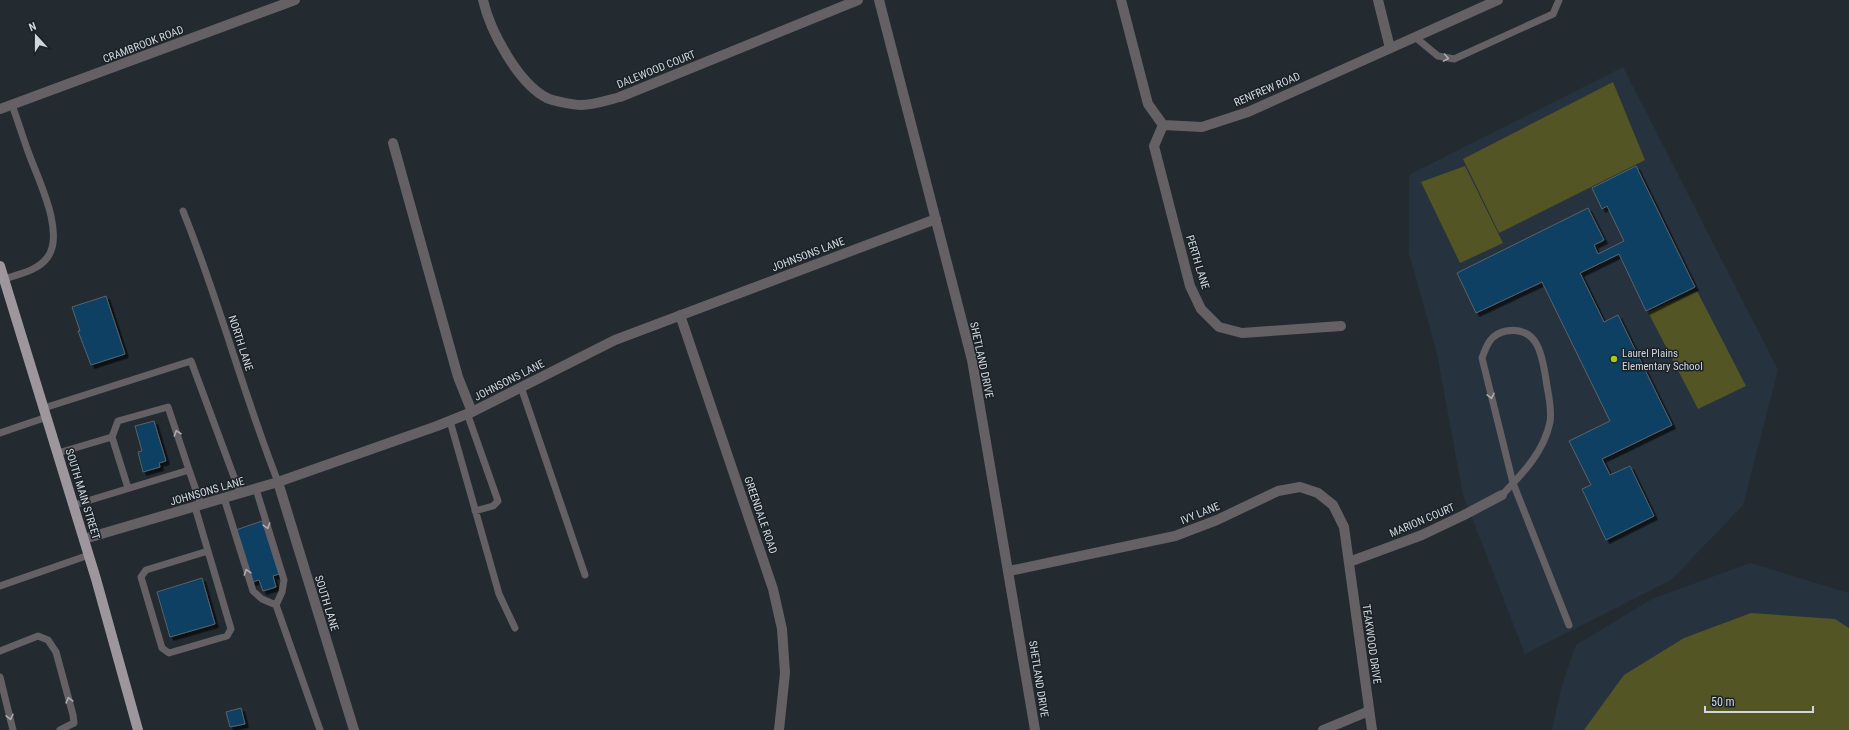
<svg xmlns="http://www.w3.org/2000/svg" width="1849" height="730" viewBox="0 0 1849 730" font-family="'Roboto Condensed',sans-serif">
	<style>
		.built { fill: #26333e }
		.green { fill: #535525 }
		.building { fill: #074064; stroke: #5a626a; filter: url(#shadow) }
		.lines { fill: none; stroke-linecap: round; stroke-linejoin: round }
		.lane { stroke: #646064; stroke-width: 7 }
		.street { stroke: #646064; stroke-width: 10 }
		.primary { stroke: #9d969d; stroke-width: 10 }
		.oneway { stroke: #abadb1 }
		.poi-dot { fill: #a5c822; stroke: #1a2127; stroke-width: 1.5 }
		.labels { text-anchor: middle; stroke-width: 3; stroke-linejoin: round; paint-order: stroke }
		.street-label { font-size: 11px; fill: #d1d6db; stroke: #1a2127 }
		.poi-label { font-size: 11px; fill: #d1d6db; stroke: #1a2127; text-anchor: start }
	</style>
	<defs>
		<filter id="shadow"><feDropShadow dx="3.5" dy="3.5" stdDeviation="0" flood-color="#0009"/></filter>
	</defs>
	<rect width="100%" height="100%" fill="#232b31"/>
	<!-- built -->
	<path class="built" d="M1623,67L1778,370L1743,505L1671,580L1525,654L1463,495L1437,353L1409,253V175Z
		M1750,563L1849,593V730H1552L1562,685L1576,645L1652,599Z"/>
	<!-- green -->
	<path class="green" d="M1613,82L1645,160L1499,233L1463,159Z
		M1465,166L1503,243L1460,263L1421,182Z
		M1697,291L1746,386L1698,409L1648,312Z
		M1751,613L1835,619L1849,628V730H1584L1624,675L1684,638Z"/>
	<!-- building -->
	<path class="building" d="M1636,166L1695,287L1646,311L1619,254L1580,273L1604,322L1618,315L1672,425L1602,459L1610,475L1630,466L1654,516L1606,540L1582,489L1591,485L1569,441L1610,421L1542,282L1476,313L1457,273L1588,208L1604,240L1594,245L1598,254L1624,241L1607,206L1602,209L1592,188Z
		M106,296L125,354L91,365L78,331H80L72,307Z
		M154,421L166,461L159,463L160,467L143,472L138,452L142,451L135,426Z
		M262,521L279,574L273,576L276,587L263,591L259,580L252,582L236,530Z
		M202,578L215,624L170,637L157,592Z
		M241,708L245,724L230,727L226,712Z"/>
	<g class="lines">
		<!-- lane -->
		<path class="lane" d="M1415,37L1438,56L1454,59L1553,14L1559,0
			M183,211C219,300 243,393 278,482
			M4,279C19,274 37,271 47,258C66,234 38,179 29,154C23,138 18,121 12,105
			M521,387L585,575
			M44,408L191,361L240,493
			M467,413L498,501L493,506L475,511
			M450,421L499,594L515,628
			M0,433L47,417
			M58,453L112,437
			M128,488L112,437L118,421L168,407L189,470
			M1502,495C1522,474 1544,452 1550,422C1552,411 1549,397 1547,386C1543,362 1541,325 1506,331C1491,334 1487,344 1482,358L1513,483L1569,625
			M224,498L253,591L262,599L276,605L282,592L284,580L256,489
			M74,505L189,470L201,505
			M195,507L231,629L227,636L169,653L162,648L141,577L146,570L208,551
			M0,586L89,555
			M276,605L320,730
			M0,651L38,636L48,640L56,652L73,715L74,723L60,730
			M0,677L13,730"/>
		<!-- street -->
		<path class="street" d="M483,0C490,31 518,83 547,98C553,101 574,105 581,105C593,105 608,100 620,97L858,0
			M879,0L972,360L1035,730
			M1121,0L1148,104L1163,125
			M1378,0L1390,48
			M0,109L295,0
			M1163,125L1202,127L1248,112L1498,0
			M1163,125L1154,146L1190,286L1201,309L1219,327L1242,333L1341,326
			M393,143L458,377L472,412
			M680,315L773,589L782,629L785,673L779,730
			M278,482L354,730
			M84,539L278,482L437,426L472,412L615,340L936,219
			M1349,562L1422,535L1464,515L1502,495
			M1009,571L1175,536L1217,520L1278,491L1300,487L1318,493L1333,505L1344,527L1372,730
			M1323,730L1369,711"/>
		<!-- primary -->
		<path class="primary" d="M0,266L96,579L138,730"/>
	</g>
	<!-- one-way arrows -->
	<defs><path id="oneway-chevron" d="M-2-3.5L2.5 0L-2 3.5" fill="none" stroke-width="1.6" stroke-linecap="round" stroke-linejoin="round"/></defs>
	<g class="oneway">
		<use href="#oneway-chevron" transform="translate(1446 58) rotate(10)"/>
		<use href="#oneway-chevron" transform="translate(1491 396) rotate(77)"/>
		<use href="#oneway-chevron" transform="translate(177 433) rotate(-109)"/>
		<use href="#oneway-chevron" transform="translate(267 526) rotate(73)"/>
		<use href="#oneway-chevron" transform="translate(247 572) rotate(-108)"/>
		<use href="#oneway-chevron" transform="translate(69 700) rotate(-105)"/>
		<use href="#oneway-chevron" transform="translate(10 717) rotate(77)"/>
	</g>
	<!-- markers -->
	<circle class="poi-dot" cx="1614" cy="359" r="4"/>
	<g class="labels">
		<!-- street labels -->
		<g class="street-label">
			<text transform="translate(143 44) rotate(-21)" y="4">CRAMBROOK ROAD</text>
			<text transform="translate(656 69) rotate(-22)" y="4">DALEWOOD COURT</text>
			<text transform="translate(1267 89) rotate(-23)" y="4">RENFREW ROAD</text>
			<text transform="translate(808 254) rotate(-21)" y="4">JOHNSONS LANE</text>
			<text transform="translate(1198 262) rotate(73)" y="4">PERTH LANE</text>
			<text transform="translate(241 343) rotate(72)" y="4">NORTH LANE</text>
			<text transform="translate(982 360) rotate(78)" y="4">SHETLAND DRIVE</text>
			<text transform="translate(509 380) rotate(-27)" y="4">JOHNSONS LANE</text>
			<text transform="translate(207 491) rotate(-16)" y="4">JOHNSONS LANE</text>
			<text transform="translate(83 494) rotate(73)" y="4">SOUTH MAIN STREET</text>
			<text transform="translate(1200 513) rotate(-22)" y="4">IVY LANE</text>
			<text transform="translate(761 515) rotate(71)" y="4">GREENDALE ROAD</text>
			<text transform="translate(1422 520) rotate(-23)" y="4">MARION COURT</text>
			<text transform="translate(327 603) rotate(73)" y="4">SOUTH LANE</text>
			<text transform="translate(1372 644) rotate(82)" y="4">TEAKWOOD DRIVE</text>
			<text transform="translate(1039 679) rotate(81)" y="4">SHETLAND DRIVE</text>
		</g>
		<!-- poi labels -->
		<g class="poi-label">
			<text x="1622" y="357">Laurel Plains<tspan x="1622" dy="13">Elementary School</tspan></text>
		</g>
	</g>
	<!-- north arrow -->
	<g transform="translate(36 36) rotate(339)" stroke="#1a2127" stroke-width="3" paint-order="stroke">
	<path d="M0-3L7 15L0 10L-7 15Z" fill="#d1d6db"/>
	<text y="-6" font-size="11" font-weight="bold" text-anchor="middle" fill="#d1d6db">N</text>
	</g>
	<!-- scale -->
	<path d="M1705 706v6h108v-6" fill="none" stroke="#d1d6db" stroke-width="2"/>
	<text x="1711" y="706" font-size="12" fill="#d1d6db" stroke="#1a2127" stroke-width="3" paint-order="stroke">50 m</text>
</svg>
